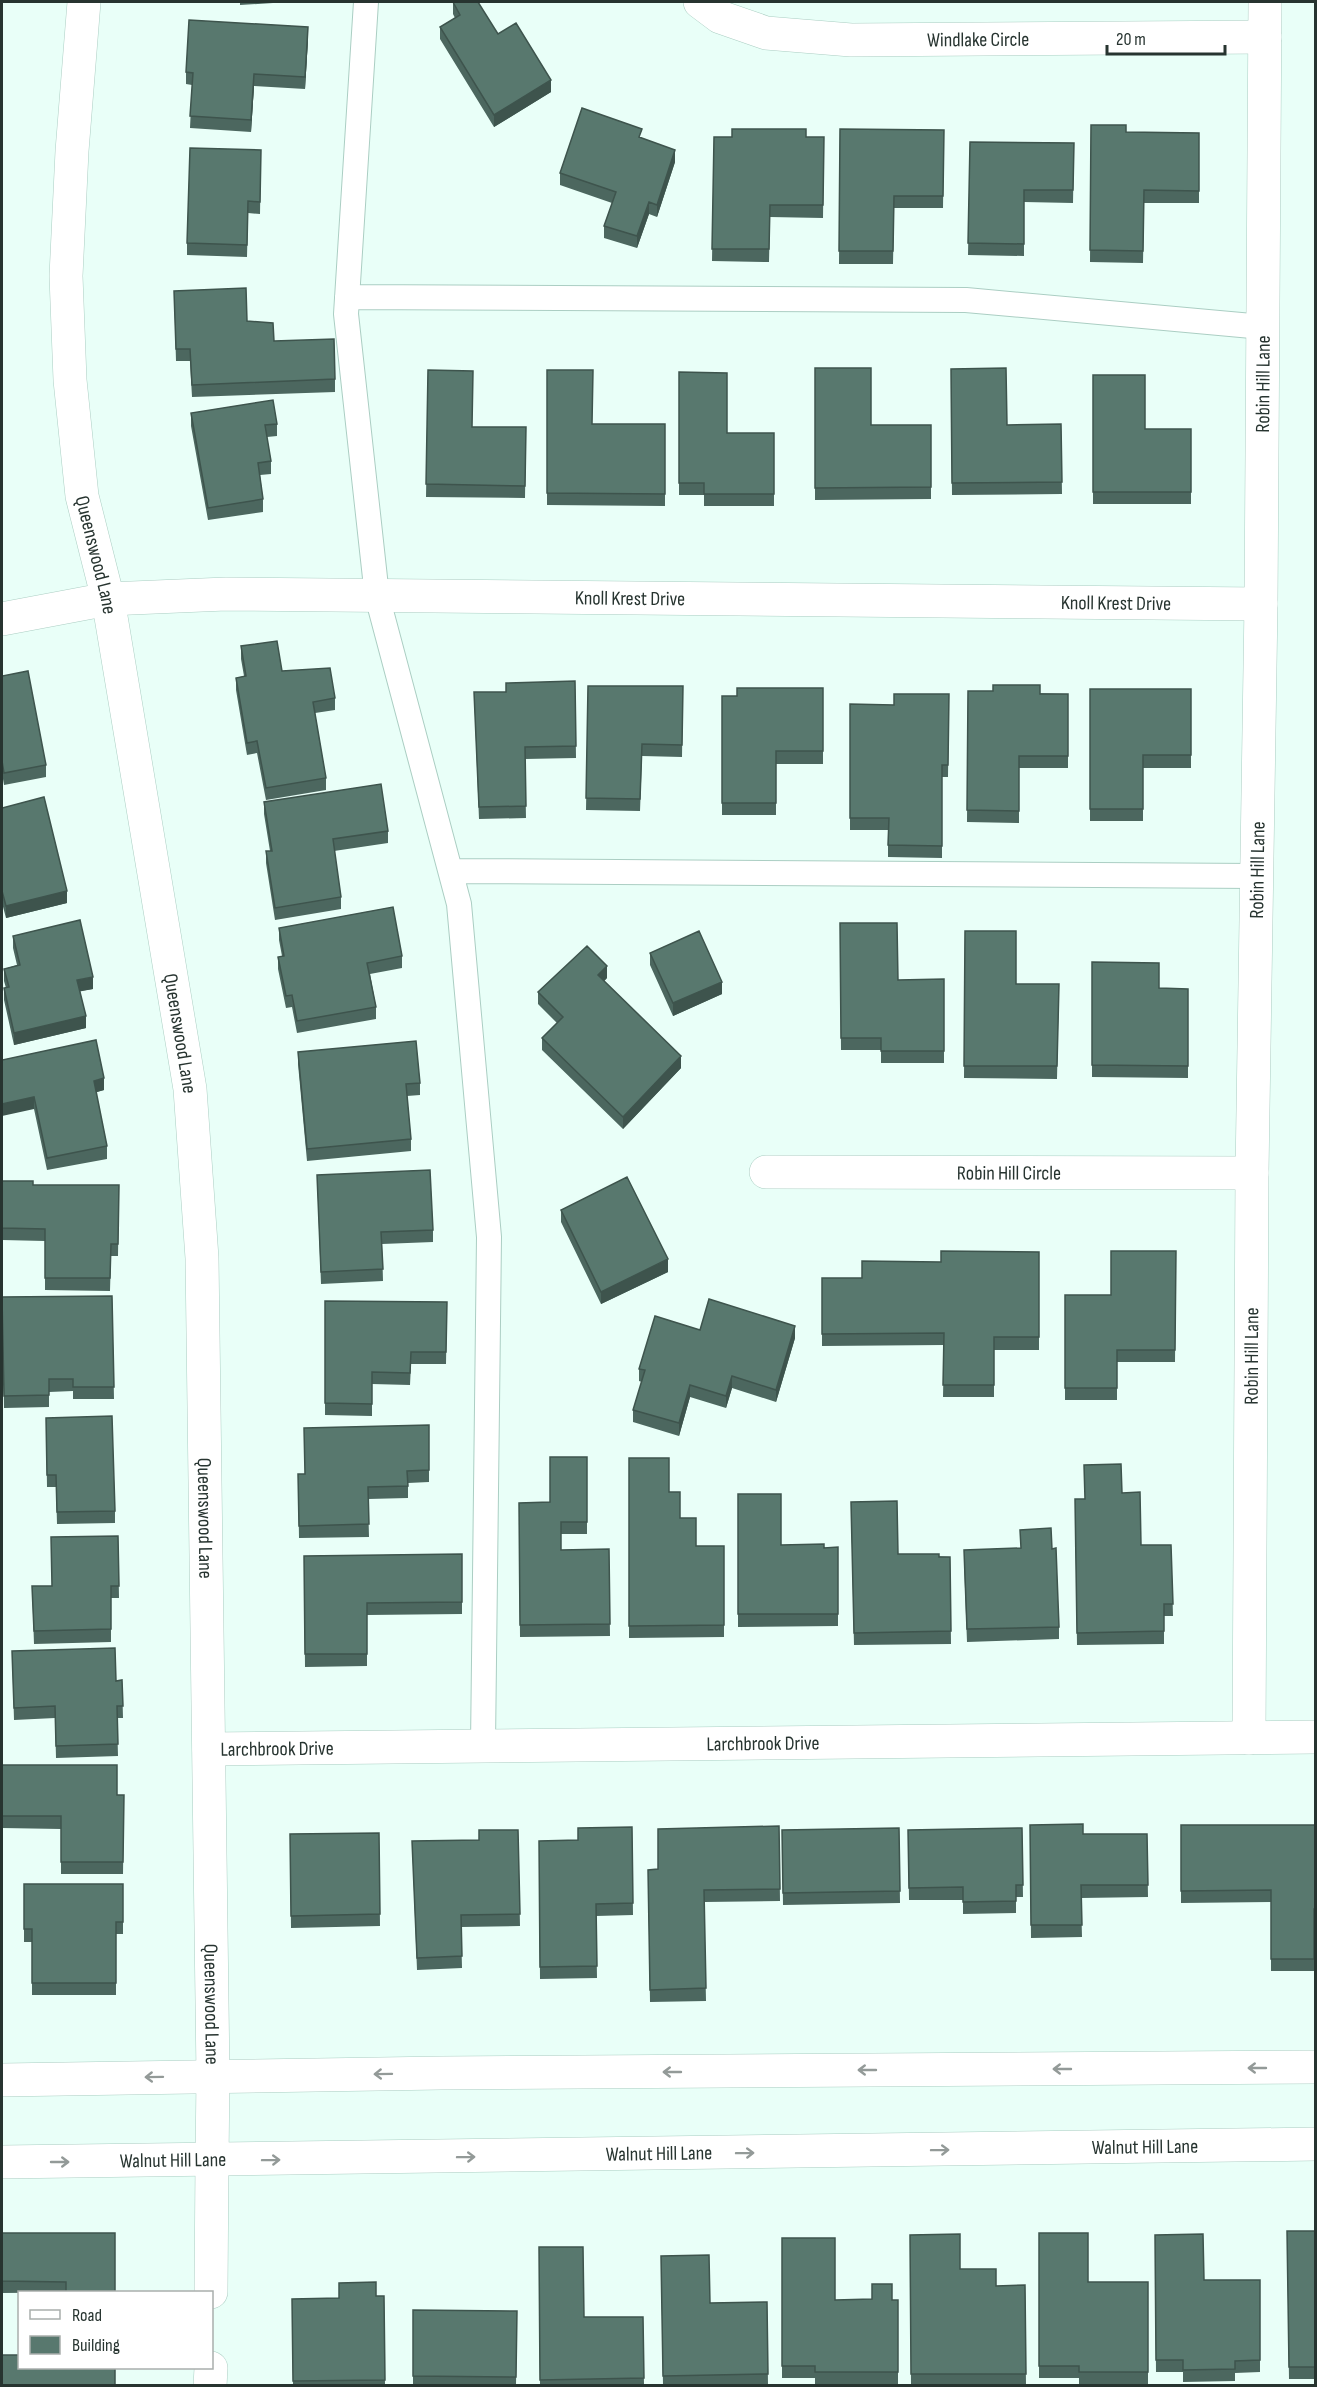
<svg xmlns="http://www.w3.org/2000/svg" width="1317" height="2387" viewBox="0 0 1317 2387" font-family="'Sofia Sans Condensed',sans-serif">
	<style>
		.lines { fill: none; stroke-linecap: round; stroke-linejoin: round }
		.lane-casing { stroke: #abcec3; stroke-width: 26 }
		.street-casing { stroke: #abcec3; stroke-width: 34 }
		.secondary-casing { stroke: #abcec3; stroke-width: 34 }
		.lane { stroke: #fff; stroke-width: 24 }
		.street { stroke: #fff; stroke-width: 33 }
		.secondary { stroke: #fff; stroke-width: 33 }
		.wall { fill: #4c675f }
		.shaded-wall { fill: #3e544d }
		.building { fill: #58786e; stroke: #3e544d; stroke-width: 1.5 }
		.oneway { stroke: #939a98 }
		.labels { text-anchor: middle; stroke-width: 6; stroke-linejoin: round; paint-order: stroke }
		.street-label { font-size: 20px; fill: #273430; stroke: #fff }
	</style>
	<rect width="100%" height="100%" fill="#e9fff8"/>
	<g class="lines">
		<!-- lane casing -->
		<g class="lane-casing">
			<path id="lane" d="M366,2L346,314L377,596L459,904L489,1237L483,1745
				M347,297L966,300L1263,327
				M451,871L1257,876"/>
		</g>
		<!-- street casing -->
		<g class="street-casing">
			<g id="street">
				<path id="s1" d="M84,2L72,151L66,276L70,380L82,496L108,599L190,1089L202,1258L213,2076"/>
				<path id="s2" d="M700,2L720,17L766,33L851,40L1265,37"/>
				<path id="s3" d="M2,619L108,599L226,594L1261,604"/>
				<path id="s4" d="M766,1172L1252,1173"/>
				<path id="s5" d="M1249,1738L1252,1173L1261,604L1265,2"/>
				<path id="s6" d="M209,1749L1316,1737"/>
				<path d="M211,2292L212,2161"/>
				<path d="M210,2386L211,2368"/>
			</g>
		</g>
		<!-- secondary casing -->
		<g class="secondary-casing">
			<g id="secondary">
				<path d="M2,2080L441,2073L1316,2067"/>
				<path d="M212,2161L213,2076"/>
				<path id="s7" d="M2,2162L1316,2144"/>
			</g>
		</g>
		<!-- lane -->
		<use href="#lane" class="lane"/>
		<!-- street -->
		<use href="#street" class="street"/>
		<!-- secondary -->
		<use href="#secondary" class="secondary"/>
	</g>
	<!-- wall -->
	<path class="wall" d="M240,2H273V3L240,5Z
		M453,2L498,34L551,92L494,127L440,39V27L455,18L453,14Z
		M308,39L305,89L254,86L251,132L190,128L192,85L186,84V72Z
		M1091,125L1126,132L1199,133V203H1144L1143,263L1090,262Z
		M840,129L944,130L943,208H894L893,264H839Z
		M714,137H824L823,218L770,217L769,262L712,261Z
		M642,138L675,162L657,217L649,214L637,248L604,238V226L612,203L560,185V173Z
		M970,142L1074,143L1073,203L1024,202V256L968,255Z
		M261,150L260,214L248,213L247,257L187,255V243Z
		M174,291L247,321L274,341L335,379V392L192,397L190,361H176Z
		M815,368L871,425H931V499L815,500Z
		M951,369L1007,425L1061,424L1062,494L952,495Z
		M428,370L472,427H526L525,498L426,497Z
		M547,370L592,424H665V506L547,505Z
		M679,372L727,433H774V506H704V495H679Z
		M1093,375L1145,429H1191V504H1093Z
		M191,413L277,424V436L267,437L271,461V474L260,475L263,499V512L208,520L191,426Z
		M241,646L282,671L335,698V710L315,713L326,778V790L266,800L257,753L247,755L236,690V678L244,676L241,659Z
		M2,676L46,765V777L4,785L2,773Z
		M575,681L576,758L525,759L526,818L479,819L474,692H506Z
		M588,686H683L682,757L642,756L640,811L586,810Z
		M823,688V764H776V815H722V696H737Z
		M1090,689H1191V768H1143V821H1090Z
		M968,691L1068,694V768H1019V823L967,822Z
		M949,694L948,777H942V858L888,857V830H850V704L894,705Z
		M264,802L388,831V843L334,851L341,897V909L275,920L266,863V851H270L264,814Z
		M2,808L67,903L6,918L2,903Z
		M840,923L898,980L944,979V1063H881V1050H841Z
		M279,928L402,956V968L370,974L376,1007V1019L297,1033L292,1007L286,1008L278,969V957L282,956L279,940Z
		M965,931L1016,984H1059L1057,1079L964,1078Z
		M13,936L93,989L80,991L86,1028L14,1045L4,1000V988H6L4,981V969L17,965L13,948Z
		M650,953L722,994L673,1016L650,965Z
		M1092,962L1159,988L1188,989V1078L1092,1077Z
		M607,978L604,981L681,1068L623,1129L542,1050V1038L557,1023L538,1004V992Z
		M298,1052L420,1083V1095L407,1096L411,1139V1151L307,1161L298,1064Z
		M2,1060L104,1090L96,1092L107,1146V1159L47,1170L34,1109Z
		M317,1175L433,1230V1242L382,1244L383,1281L321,1284Z
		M2,1181L33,1185H119L118,1256H111L110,1291L45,1290V1241L2,1240Z
		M561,1210L668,1272L601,1304L561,1222Z
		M1176,1251L1175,1362H1117V1400H1065V1295H1111Z
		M1039,1252V1350H994V1397H943L944,1345L822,1346V1278H862L941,1262Z
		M112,1296L114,1399H73V1391L49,1392V1407L4,1408L2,1297Z
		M325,1301L447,1302L446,1364H411L410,1385L372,1384V1416L325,1415Z
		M700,1330L795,1338L776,1402L732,1388L726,1408L690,1397L679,1436L633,1422V1410L642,1382L639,1381V1369Z
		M46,1418L115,1511V1523L57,1524L56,1487H47Z
		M429,1425V1482L408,1483V1498L368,1499L369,1537L299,1538L298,1474H305Z
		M587,1457V1534H561V1550L609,1549L610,1636L520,1637L519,1503L550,1502Z
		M629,1458L669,1492L680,1518L696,1546H724V1637L629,1638Z
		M1122,1493L1141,1545H1171L1173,1616H1164V1644L1077,1645L1075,1499H1084Z
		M738,1494L781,1545L824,1548L838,1547V1626L738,1627Z
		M851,1502L898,1554L950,1557L951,1644L854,1645Z
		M118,1536L119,1598H111V1642L34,1644L32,1586H52Z
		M462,1554V1614L367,1615V1666L305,1667L304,1556Z
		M964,1562L1059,1627V1639L967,1642Z
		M12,1651L116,1681L122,1680L123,1718H117L118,1756L56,1758L55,1718L14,1720Z
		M2,1765L117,1795H124L123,1874H61V1829L2,1828Z
		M1030,1825L1083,1834H1147L1148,1897L1081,1898L1082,1937L1031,1938Z
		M1181,1825H1316V1921H1314V1971H1271V1902L1181,1903Z
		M779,1826L780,1901L704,1902L706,2001L650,2002L648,1870L658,1869Z
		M632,1827L633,1915L596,1916L597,1978L540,1979L539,1841L578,1840Z
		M899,1828L900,1903L783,1905L782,1830Z
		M1022,1828L1023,1897H1016V1913L963,1914V1900H909L908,1830Z
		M518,1830L520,1926L461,1927L462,1968L417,1970L412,1841L479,1840Z
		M379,1833L380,1926L291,1928L290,1834Z
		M24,1884H123V1934H116V1995H32V1942H24Z
		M1287,2231H1316V2379H1289Z
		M2,2233L115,2292L2,2293Z
		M1039,2233L1088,2282H1148V2384H1079V2378H1039Z
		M910,2235L960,2269L996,2286L1025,2285L1026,2385H911Z
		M1155,2235L1204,2280H1260V2372L1235,2373V2381L1183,2382V2372H1156Z
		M782,2238L835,2300H898V2384H815V2378H782Z
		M539,2247L584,2317H643L644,2385H540Z
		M661,2256L710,2303L767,2302L768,2385H663Z
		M376,2296H384L385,2385H293L292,2299L339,2298Z
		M413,2310L517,2311L516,2385H413Z"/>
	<!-- shaded-wall -->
	<path class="shaded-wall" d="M308,27V39L305,89V77Z
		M254,74V86L251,132V120Z
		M551,80V92L494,127V115Z
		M675,150V162L657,217V205Z
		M649,202V214L637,248V236Z
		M67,891V903L6,918V906Z
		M607,966V978L598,987V975Z
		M93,977V989L77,992V980Z
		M722,982V994L673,1016V1003Z
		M86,1016V1028L14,1045V1033Z
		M681,1056V1068L623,1129V1117Z
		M104,1078V1090L94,1093V1081Z
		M34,1097V1109L2,1116V1104Z
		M668,1259V1272L601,1304V1292Z
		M795,1326V1338L776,1402V1390Z
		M732,1376V1388L726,1408V1396Z
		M690,1385V1397L679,1436V1423Z"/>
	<!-- building -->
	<path class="building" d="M453,2H478L498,34L516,23L551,80L494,115L440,27L460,15Z
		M189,20L308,27L305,77L254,74L251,120L190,116L193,73L186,72Z
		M582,108L642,129L639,137L675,150L657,205L649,202L637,236L604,226L616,192L560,173Z
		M1091,125H1126V132L1199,133V191L1144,190L1143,251L1090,250Z
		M732,129H806V137H824L823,205H770L769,249H712L714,137H732Z
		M840,129L944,130L943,196H894L893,251H839Z
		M970,142L1074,143L1073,190H1024V244L968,243Z
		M190,148L261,150L260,202L248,201L247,245L187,243Z
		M246,288L247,321L273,323L274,341L334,339L335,379L192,385L190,349H176L174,291Z
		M815,368H871V425H931V487L815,488Z
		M1006,368L1007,425L1061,424L1062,482L952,483L951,369Z
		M428,370L473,371L472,427H526L525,486L426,484Z
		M547,370H593L592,424H665V494L547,493Z
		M679,372L727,373V433H774V494H704V483H679Z
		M1093,375H1145V429H1191V492H1093Z
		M273,400L277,424L265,425L271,461L258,463L263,499L208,508L191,413Z
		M277,641L282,671L330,668L335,698L313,702L326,778L266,788L257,741L247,743L236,678L246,676L241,646Z
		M28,671L46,765L4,773L2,761V676Z
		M575,681L576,746L525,747L526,806L479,807L474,692H506V683Z
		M993,685H1040V694H1068V756H1019V811L967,810L968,691H993Z
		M588,686H683L682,745L642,744L640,799L586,798Z
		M737,688H823V751H776V803H722V696H737Z
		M1090,689H1191V755H1143V809H1090Z
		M894,694H949L948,765H942V846L888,845L889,818H850V704L894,705Z
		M381,784L388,831L333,839L341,897L275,908L266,851H272L264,802Z
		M44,797L67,891L6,906L2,891V808Z
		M393,907L402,956L367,963L376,1007L297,1021L292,995L286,996L278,957L284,956L279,928Z
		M80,920L93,977L77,980L86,1016L14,1033L4,988L9,987L4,969L20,965L13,936Z
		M840,923H897L898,980L944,979V1051H881V1038H841Z
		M699,931L722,982L673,1003L650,953Z
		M965,931H1016V984H1059L1057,1066H964Z
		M587,946L607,966L598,975L681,1056L623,1117L542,1038L563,1017L538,992Z
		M1092,962L1159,963V988L1188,989V1066L1092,1065Z
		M96,1040L104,1078L94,1081L107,1146L47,1158L34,1097L2,1104V1060Z
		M416,1041L420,1083L406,1084L411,1139L307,1149L298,1052Z
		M430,1170L433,1230L381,1232L383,1269L321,1272L317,1175Z
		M627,1177L668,1259L601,1292L561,1210Z
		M2,1181H33V1185H119L118,1244H111L110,1278H45V1229L2,1228Z
		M941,1251L1039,1252V1337H994V1385H943L944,1333L822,1334V1278H862V1261L941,1262Z
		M1111,1251H1176L1175,1350H1117V1388H1065V1295H1111Z
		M112,1296L114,1387H73V1379H49V1395L4,1396L2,1297Z
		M709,1299L795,1326L776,1390L732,1376L726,1396L690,1385L679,1423L633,1410L645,1370L639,1369L655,1316L700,1330Z
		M325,1301L447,1302L446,1352H411L410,1373L372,1372V1404L325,1403Z
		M112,1416L115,1511L57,1512L56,1475H47L46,1418Z
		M429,1425V1470L407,1471L408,1486L368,1487L369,1524L299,1526L298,1474H305L304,1428Z
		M550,1457H587V1522H561V1550L609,1549L610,1624L520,1625L519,1503L550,1502Z
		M629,1458H669V1492H680V1518H696V1546H724V1625L629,1626Z
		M1121,1464L1122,1493L1140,1492L1141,1545H1171L1173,1604H1164V1631L1077,1633L1075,1499H1085L1084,1465Z
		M738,1494H781V1545L824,1544V1548L838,1547V1614H738Z
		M897,1501L898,1554H939V1557H950L951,1631L854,1633L851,1502Z
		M1051,1528L1052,1549L1056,1548L1059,1627L967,1629L964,1550L1021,1548L1020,1530Z
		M118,1536L119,1586H111V1629L34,1631L32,1586H52L51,1537Z
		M462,1554V1602L367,1603V1654H305L304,1556Z
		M115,1648L116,1681L122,1680L123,1706H117L118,1744L56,1746L55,1706L14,1708L12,1651Z
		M2,1765H117V1795H124L123,1862H61V1816H2Z
		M1083,1824V1834H1147L1148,1885H1081L1082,1925H1031L1030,1825Z
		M1181,1825H1316V1909H1314V1959H1271V1890L1181,1891Z
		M779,1826L780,1889L704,1890L706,1988L650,1990L648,1870L658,1869V1829Z
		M632,1827L633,1903L596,1904L597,1966L540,1967L539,1841L578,1840V1828Z
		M899,1828L900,1891L783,1893L782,1830Z
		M1022,1828L1023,1885H1016V1901L963,1902V1887L909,1888L908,1830Z
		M479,1830H518L520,1914L461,1915L462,1956L417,1958L412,1841L479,1840Z
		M379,1833L380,1914L291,1916L290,1834Z
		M24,1884H123V1922H116V1983H32V1929H24Z
		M1287,2231H1316V2367H1289Z
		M2,2233H115V2292H66V2282L2,2281Z
		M1039,2233H1088V2282H1148V2372H1079V2366H1039Z
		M960,2234V2269H996V2286L1025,2285L1026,2374H911L910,2235Z
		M1203,2234L1204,2280H1260V2360L1235,2361V2369L1183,2370V2360H1156L1155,2235Z
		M782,2238H835V2300L872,2299V2284H892V2300H898V2372H815V2366H782Z
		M539,2247H583L584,2317H643L644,2378L540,2380Z
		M709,2255L710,2303L767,2302L768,2374L663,2376L661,2256Z
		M376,2282V2296H384L385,2380L293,2381L292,2299L339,2298V2283Z
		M413,2310L517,2311L516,2377L413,2376Z
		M2,2355H20V2367H115V2385H2Z"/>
	<!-- one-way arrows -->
	<defs><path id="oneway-shaft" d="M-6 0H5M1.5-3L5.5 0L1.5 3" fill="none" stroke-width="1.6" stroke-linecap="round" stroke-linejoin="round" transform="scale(1.5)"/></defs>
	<g class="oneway">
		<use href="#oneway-shaft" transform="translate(1257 2068) rotate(180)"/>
		<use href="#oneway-shaft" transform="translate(1062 2069) rotate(180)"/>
		<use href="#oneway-shaft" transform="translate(867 2070) rotate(180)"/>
		<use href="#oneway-shaft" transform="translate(672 2072) rotate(180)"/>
		<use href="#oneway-shaft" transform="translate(383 2074) rotate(179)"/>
		<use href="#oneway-shaft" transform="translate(154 2077) rotate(179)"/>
		<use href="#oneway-shaft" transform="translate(940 2150) rotate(-1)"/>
		<use href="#oneway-shaft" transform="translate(745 2153) rotate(-1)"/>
		<use href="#oneway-shaft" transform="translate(466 2157) rotate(-1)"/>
		<use href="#oneway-shaft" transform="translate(271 2160) rotate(-1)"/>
		<use href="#oneway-shaft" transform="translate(60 2162)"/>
	</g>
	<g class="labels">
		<!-- street labels -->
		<g class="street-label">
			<text dy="7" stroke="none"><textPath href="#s2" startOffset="286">Windlake Circle</textPath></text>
			<text dy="7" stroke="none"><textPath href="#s5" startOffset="1354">Robin Hill Lane</textPath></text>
			<text dy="7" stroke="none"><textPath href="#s1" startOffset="556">Queenswood Lane</textPath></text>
			<text dy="7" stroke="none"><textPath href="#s3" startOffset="630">Knoll Krest Drive</textPath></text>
			<text dy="7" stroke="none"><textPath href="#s3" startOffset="1116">Knoll Krest Drive</textPath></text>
			<text dy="7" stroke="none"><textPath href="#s5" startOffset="868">Robin Hill Lane</textPath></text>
			<text dy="7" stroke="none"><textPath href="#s1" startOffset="1042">Queenswood Lane</textPath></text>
			<text dy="7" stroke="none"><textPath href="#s4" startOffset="243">Robin Hill Circle</textPath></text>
			<text dy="7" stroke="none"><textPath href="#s5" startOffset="382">Robin Hill Lane</textPath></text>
			<text dy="7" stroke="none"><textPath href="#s1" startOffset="1528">Queenswood Lane</textPath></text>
			<text dy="7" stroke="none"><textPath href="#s6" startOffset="554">Larchbrook Drive</textPath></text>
			<text dy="7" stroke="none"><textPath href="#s6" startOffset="68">Larchbrook Drive</textPath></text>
			<text dy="7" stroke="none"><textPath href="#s1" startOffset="2014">Queenswood Lane</textPath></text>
			<text dy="7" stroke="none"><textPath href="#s7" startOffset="1143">Walnut Hill Lane</textPath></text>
			<text dy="7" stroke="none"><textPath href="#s7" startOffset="657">Walnut Hill Lane</textPath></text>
			<text dy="7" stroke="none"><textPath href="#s7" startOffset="171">Walnut Hill Lane</textPath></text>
		</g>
	</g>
	<!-- border -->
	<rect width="1317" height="2387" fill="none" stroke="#273430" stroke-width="6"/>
	<!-- legend -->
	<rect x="18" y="2291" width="195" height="78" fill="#ffffff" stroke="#a9aeac" stroke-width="1.5"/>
	<rect x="30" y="2310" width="30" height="9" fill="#ffffff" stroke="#a9aeac" stroke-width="1.5"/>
	<text x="72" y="2321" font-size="18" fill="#273430">Road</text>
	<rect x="30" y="2336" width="30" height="18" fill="#58786e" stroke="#a9aeac" stroke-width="1.5"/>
	<text x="72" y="2351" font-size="18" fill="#273430">Building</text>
	<!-- scale -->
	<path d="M1107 45v9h118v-9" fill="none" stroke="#273430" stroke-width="3"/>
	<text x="1116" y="45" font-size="18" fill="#273430" stroke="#ffffff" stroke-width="4.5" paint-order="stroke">20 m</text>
</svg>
